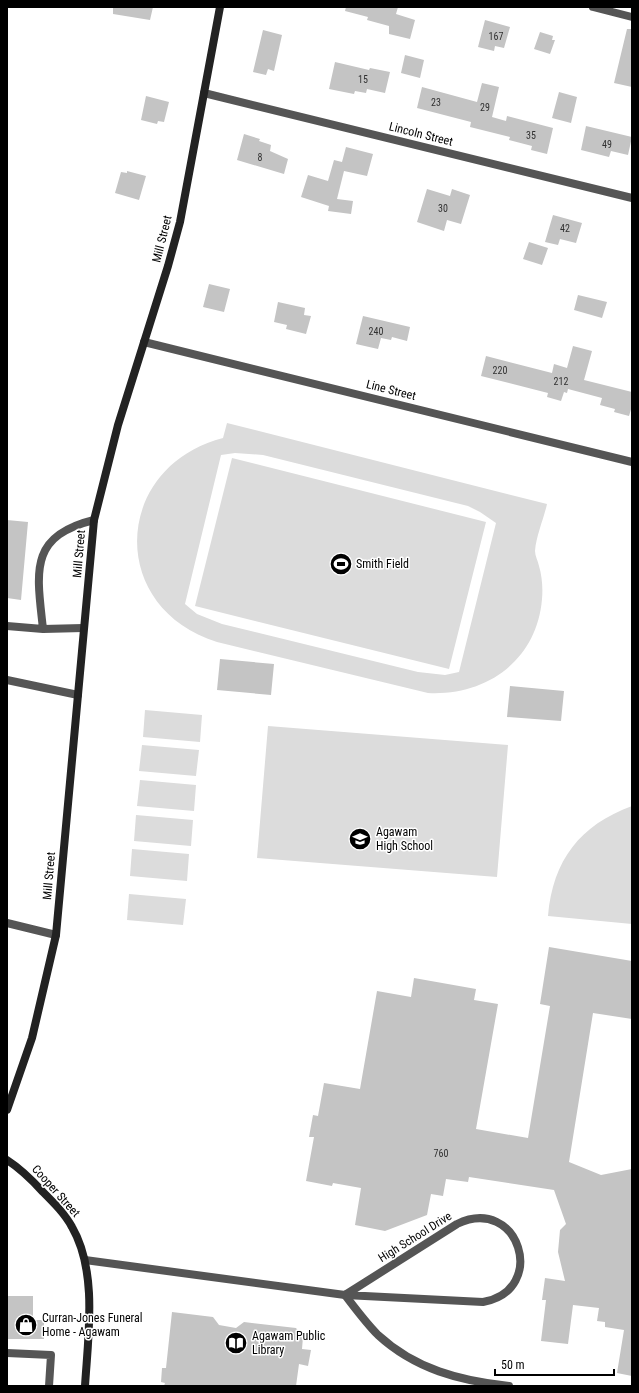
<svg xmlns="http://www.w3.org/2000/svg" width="639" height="1393" viewBox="0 0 639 1393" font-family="'Roboto Condensed',sans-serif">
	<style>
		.green { fill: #dcdcdc; fill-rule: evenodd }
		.building { fill: #c4c4c4 }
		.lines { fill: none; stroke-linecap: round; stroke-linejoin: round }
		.lane { stroke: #555; stroke-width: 8 }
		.street { stroke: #555; stroke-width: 8 }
		.secondary { stroke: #222; stroke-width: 8 }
		.labels { text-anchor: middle; stroke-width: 3; stroke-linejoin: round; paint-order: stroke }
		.number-label { font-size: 10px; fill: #313131 }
		.street-label { font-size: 12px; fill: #000; stroke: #fff }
		.poi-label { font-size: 12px; fill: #000; stroke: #fff; text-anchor: start }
	</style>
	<rect width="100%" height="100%" fill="#fff"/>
	<!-- green -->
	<path class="green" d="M227,423L547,504C544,518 536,536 535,551C535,556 538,561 539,566C542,576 543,588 542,599C537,660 487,696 428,693L217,642C107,608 112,467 223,438ZM235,453L263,455L468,506L480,512L496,523L459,672L445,675L418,672L222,624L197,614L185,604L221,455Z
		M232,458L486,522L449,669L195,606Z
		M145,710L202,715L200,742L143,737Z
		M268,726L508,745L497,877L257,858Z
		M142,745L199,750L196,776L139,771Z
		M140,780L196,785L194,811L137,806Z
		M632,806V924L548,916C553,860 580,825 632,806Z
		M136,815L193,820L191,846L134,841Z
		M132,849L189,854L187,881L130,876Z
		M129,894L186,899L183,925L127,920Z"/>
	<!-- building -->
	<path class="building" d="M113,7H153L150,20L113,14Z
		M346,7H398L396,14L415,20L410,39L389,34V26L367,20L368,17L345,11Z
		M485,20L510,27L504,48L495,46L494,51L478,47Z
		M627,29H632V87L614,83Z
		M263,30L282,35L274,71L268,69L266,75L253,72Z
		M540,32L553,36L552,40H555L550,54L534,49Z
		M405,55L424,60L420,78L401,73Z
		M335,62L369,70L370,68L390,72L385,93L367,89L366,93L355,91L354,94L329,89Z
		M482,83L499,87L492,117L506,121L507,116L553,128L547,154L531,150L532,146L509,140L510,137L470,127L471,122L417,108L422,87L477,102Z
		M559,92L577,97L571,123L552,118Z
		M146,96L169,102L164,122L158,121L157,124L141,120Z
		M586,126L632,137L628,155L611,151L609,157L581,150Z
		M244,134L260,139L259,141L271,145L270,151L288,159L284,174L237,160Z
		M346,147L373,154L367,176L344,171L337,199L353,201L351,214L328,211L329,206L301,197L308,175L328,181L334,160L342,162Z
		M127,171L146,176L139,200L115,193L121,172L127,173Z
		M427,189L450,196L452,189L470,195L461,224L447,220L444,231L417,222Z
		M553,215L582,223L576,243L560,239L558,245L545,242Z
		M529,242L548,248L542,265L523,259Z
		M209,284L230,289L224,312L203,307Z
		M578,295L607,302L602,318L574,310Z
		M278,302L305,308L304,315L311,316L306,334L286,329L287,325L274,322Z
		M363,316L410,327L407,341L392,337L391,340L381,338L378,349L356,344Z
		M573,346L592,351L584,380L632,392V406L629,416L614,412L615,409L600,405L602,398L568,389L567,393L564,392L561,401L547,397L548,393L481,376L486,356L552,373L554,364L567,368Z
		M7,520L28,522L21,600L7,598Z
		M220,659L274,664L271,695L217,690Z
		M510,686L564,691L561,721L507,717Z
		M549,947L632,961V1019L593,1013L569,1162L601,1175L632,1169V1376L617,1373L624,1330L605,1327V1322L597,1321L599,1308L573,1305L568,1344L541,1341L546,1300H542L545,1278L565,1281L558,1252L560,1230L566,1224L554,1190L469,1177L468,1182L446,1179L443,1196L431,1194L427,1215L385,1231L355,1225L361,1188L333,1183L332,1186L306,1181L314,1137H309L313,1115L318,1116L324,1083L360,1089L377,991L411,997L414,978L476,989L474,1000L498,1004L476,1129L528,1138L550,1006L540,1004Z
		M7,1296H33V1320H44V1339H7Z
		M172,1312L213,1317L219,1325L236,1328L244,1322L296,1328L303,1337L302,1349L311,1350L308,1366L299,1364L296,1386H164L165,1383L161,1382L162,1368H166Z"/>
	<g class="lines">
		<!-- lane -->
		<path class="lane" d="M7,626L43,629C37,573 28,536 94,520
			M43,629L83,628
			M7,680L78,695
			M345,1295C355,1308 366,1323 378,1335C415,1369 460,1381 509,1386
			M7,1353L51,1355L49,1386"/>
		<!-- street -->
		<path class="street" d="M593,7L632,17
			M204,93L632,198
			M144,342L632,462
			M7,923L56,935
			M85,1260L345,1295L483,1302C549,1290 519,1194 457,1224L345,1295"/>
		<!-- secondary -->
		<path class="secondary" d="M7,1110L32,1038L56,935L94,520L118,425L168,266L180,222L220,7
			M7,1160C21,1169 32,1180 43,1192C54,1203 65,1214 72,1227C98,1272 88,1337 85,1386"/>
	</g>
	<!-- icons -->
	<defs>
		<g id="stadium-disc" transform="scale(1.15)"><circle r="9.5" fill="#000" stroke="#fff"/><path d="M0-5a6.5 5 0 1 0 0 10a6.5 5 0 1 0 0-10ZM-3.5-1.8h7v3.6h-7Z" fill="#fff"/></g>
		<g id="school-disc" transform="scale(1.15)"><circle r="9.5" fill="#000" stroke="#fff"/><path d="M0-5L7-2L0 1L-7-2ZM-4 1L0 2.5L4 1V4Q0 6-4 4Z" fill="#fff"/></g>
		<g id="shop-disc" transform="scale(1.15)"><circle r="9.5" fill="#000" stroke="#fff"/><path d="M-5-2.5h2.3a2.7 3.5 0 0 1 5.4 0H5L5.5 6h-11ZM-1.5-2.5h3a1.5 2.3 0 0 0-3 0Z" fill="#fff"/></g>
		<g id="library-disc" transform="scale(1.15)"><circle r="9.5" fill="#000" stroke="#fff"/><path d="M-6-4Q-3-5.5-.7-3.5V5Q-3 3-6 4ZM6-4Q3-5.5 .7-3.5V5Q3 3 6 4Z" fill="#fff"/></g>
	</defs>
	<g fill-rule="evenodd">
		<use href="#stadium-disc" x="341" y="564"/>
		<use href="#school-disc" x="360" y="839"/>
		<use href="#shop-disc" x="26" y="1325"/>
		<use href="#library-disc" x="236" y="1343"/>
	</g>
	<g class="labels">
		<!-- number labels -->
		<g class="number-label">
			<text x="496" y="40">167</text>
			<text x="363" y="83">15</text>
			<text x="436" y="106">23</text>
			<text x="485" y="111">29</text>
			<text x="531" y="139">35</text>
			<text x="607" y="148">49</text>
			<text x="260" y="161">8</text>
			<text x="443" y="212">30</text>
			<text x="565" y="232">42</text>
			<text x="376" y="335">240</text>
			<text x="500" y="374">220</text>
			<text x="561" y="385">212</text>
			<text x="441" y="1157">760</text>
		</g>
		<!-- street labels -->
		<g class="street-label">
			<text transform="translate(421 134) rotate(14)" y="4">Lincoln Street</text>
			<text transform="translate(162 239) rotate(-76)" y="4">Mill Street</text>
			<text transform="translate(391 390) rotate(14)" y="4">Line Street</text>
			<text transform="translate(79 554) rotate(-85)" y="4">Mill Street</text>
			<text transform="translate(49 876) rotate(-85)" y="4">Mill Street</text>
			<text transform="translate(56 1191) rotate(48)" y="4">Cooper Street</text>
			<text transform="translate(415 1237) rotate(-32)" y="4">High School Drive</text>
		</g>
		<!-- poi labels -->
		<g class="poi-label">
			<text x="356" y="568">Smith Field</text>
			<text x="376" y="836">Agawam<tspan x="376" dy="14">High School</tspan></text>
			<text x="42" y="1322">Curran-Jones Funeral<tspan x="42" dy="14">Home - Agawam</tspan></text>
			<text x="252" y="1340">Agawam Public<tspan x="252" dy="14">Library</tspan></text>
		</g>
	</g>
	<!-- border -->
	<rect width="639" height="1393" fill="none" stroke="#000000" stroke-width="16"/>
	<!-- scale -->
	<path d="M495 1369v6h119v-6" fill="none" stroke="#000000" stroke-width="2"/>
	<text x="501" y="1369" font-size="12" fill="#000000" stroke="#ffffff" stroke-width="3" paint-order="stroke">50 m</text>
</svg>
